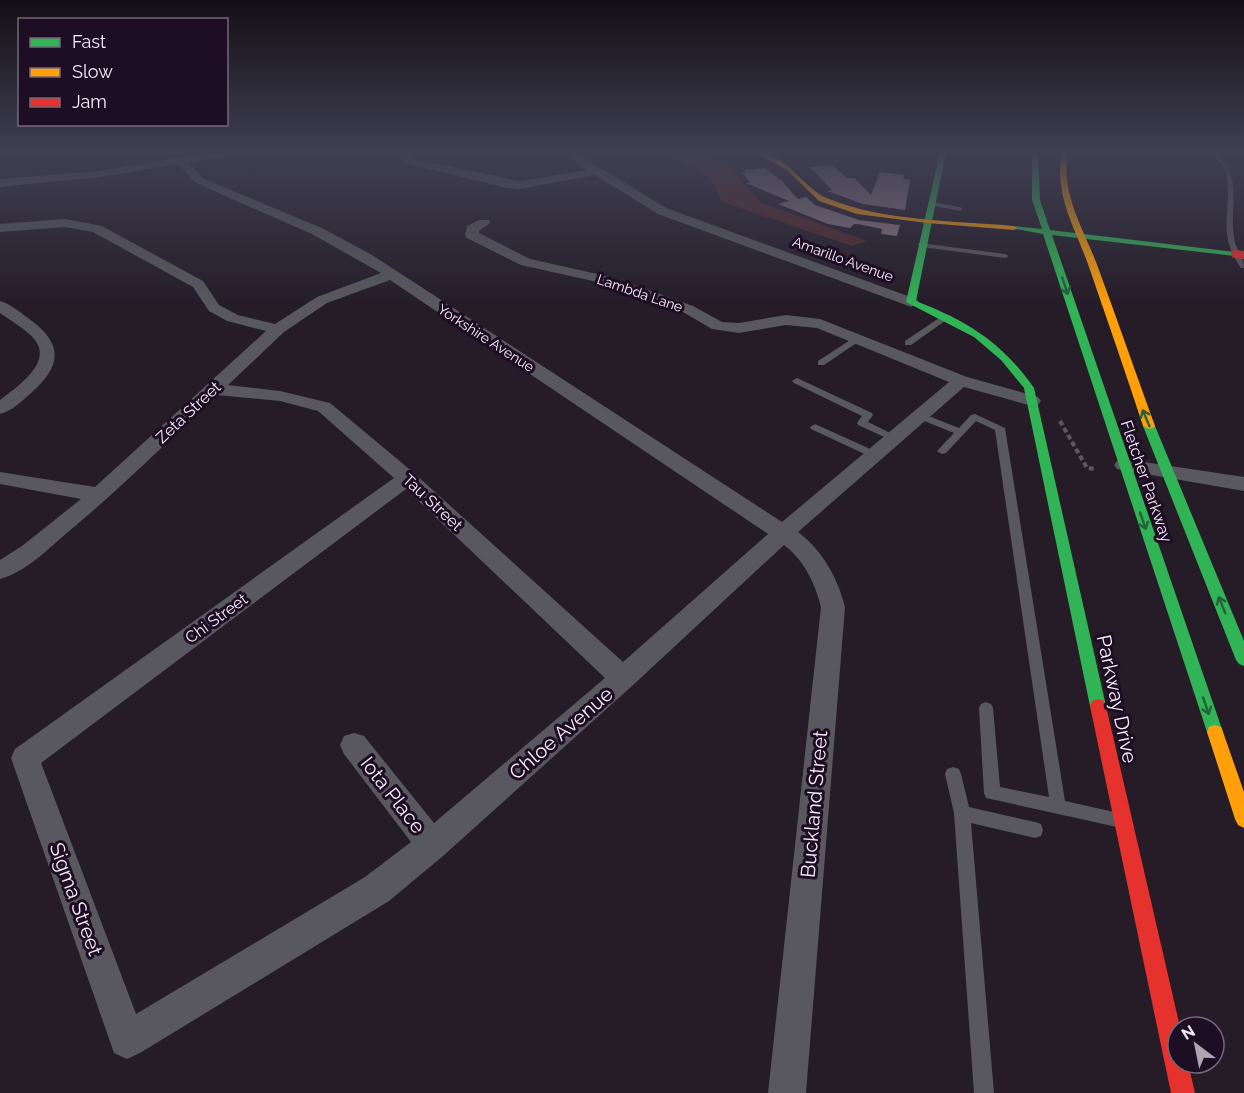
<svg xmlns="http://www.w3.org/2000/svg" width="1244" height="1093" viewBox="0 0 1244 1093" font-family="Raleway,sans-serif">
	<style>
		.green { fill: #52292a }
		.building { fill: #8b7784 }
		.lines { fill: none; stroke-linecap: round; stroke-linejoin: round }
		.path { stroke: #5c585f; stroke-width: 4; stroke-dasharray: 5 3; stroke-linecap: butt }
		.lane { fill: #59585e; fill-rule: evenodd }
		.street { fill: #59585e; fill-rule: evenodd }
		.fast { fill: #30b455; fill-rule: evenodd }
		.slow { fill: #ff9f0a; fill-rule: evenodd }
		.jam { fill: #e5322d; fill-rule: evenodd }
		.jam-bridge { stroke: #e5322d; stroke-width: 8 }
		.oneway { stroke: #26613c }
		.labels { text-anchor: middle; stroke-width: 6; stroke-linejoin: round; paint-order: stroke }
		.far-street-label { font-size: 14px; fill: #f8edfc; stroke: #1d0e23 }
		.street-label { font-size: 16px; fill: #f8edfc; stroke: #1d0e23 }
		.near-street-label { font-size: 20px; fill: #f8edfc; stroke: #1d0e23 }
	</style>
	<rect width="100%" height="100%" fill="#251c28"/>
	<!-- green -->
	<path class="green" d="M662,152H700L730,168L760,202L867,241L852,246L722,202L710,178Z"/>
	<!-- building -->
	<path class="building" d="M832,165L847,178H854L871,195L880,172L905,175L903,179L910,180L905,210L863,204L827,191L832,190L810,167Z
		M765,168L782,181L798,199L806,197L815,205L859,220L900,225L897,236L881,234L882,229L858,224H854L850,228L828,224L778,204L789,201L746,183H750L742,172H746L744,170Z"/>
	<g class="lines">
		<!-- path -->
		<path class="path" d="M1060,421L1087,468L1096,469"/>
		<!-- lane -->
		<path class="lane" d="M1209,152H1215C1244,176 1229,205 1234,237C1235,249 1244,257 1244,268H1241C1223,242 1226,226 1228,197C1228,188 1228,178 1225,169C1221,162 1215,157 1209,152Z
			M931,202L960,207L963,209L960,211L929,205L928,204Z
			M919,243L1005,254L1009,256L1005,258L922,247L918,245Z
			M945,314L952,316L911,345H905V341Z
			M858,335L862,338L861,340L824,365H818V361Z
			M797,378L872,413L873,415L868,422L900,438L899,440H891L858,425L857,423L862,416L794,383L792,381Z
			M921,413L959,428L971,415L975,414L1005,428L1065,801L1123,814L1125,819L1123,824L1117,827L986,798L984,793L979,708L981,704L986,702L991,704L993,708L1000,787L1049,797L995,430L976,421L946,453L942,454L937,451L954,433L917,418L916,416Z
			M815,424L879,453L880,455L879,457H871L811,429L810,427Z
			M953,767L959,769L961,774L969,807L1035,822L1041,824L1043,830L1041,836L1035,838L971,823L994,1093H974L954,813L945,774L947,769Z"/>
		<!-- street -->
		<path class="street" d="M213,152H237L232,155L189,163L204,179L322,228L372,255L782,522L949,382L817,328L786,325L739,333L712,329L683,312L650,300L593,281L521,265L467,238L465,235L467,226L479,220H489L490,223L479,231V233L530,259L602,275L660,294L693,306L722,322L739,323L786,315L820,319L967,377L1038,397L1041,401L1038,405L1032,406L964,387L798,532C822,550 838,578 845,607L806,1093H768L821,607C815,583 804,560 784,545L632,686L443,856L389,901L140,1053L127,1059L114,1053L11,758L15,749L394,478L318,411L280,401L217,395C168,441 120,489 68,532C48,549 26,572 0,579V560L22,546L81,499L0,484V472L95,487L266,331L227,321L209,311L193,287L93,232L65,227L0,232V224L65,219L102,226L203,281L219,305L238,315L275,324L317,297L381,273L312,234L196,183L178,164L100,177L0,187V179L100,171ZM390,280L768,534L623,662L414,473L330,403L280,391L228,385L284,332L327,303ZM406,489L605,678L434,823L364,736L354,733L344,736L340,745L344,754L411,842L365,877L136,1014L41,763Z
			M394,152H406L414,159L520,181L587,170L563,152H575L666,208L916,299L919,302L911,307L906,305L658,214L595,175L520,189L507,188L406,163Z
			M0,301C10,304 20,312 28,318C63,343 63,365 31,393C22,401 12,411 0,414V400C16,388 53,363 35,340C26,329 11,321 0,313Z
			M1124,459L1244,477V491L1117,469L1114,465L1117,461Z"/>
		<!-- fast -->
		<path class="fast" d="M940,152H946L916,301C967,321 1002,342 1034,388L1106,706L1104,711L1098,713L1092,711L1090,706L1024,388L1001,360L974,337L906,302Z
			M1032,152H1038L1040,200L1050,230L1235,252L1239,254L1235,256L1052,235L1223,732L1221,737L1215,739L1209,737L1207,732L1043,234L1010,228L1014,226L1042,229L1032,200Z
			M1149,423L1155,426L1244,641V666L1239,664L1236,660L1143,426Z"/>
		<!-- slow -->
		<path class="slow" d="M755,152C786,152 803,188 827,198C880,221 957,221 1014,226L1018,228L1014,230L927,223L857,214L819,201L787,170Z
			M1062,152H1068C1060,196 1085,230 1099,270C1118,322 1136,374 1155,426L1153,428L1149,429L1143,426C1126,374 1108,322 1090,270C1077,230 1053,196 1062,152Z
			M1215,725L1221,727L1223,732L1244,792V828L1238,825L1235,819L1207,732L1209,727Z"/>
		<!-- jam -->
		<path class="jam" d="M1098,699L1104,701L1106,706L1180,1027L1178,1063H1188L1195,1093H1171L1090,706L1092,701Z"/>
		<!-- jam-bridge -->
		<path class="jam-bridge" d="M1235,254L1244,255"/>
	</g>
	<!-- one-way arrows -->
	<defs><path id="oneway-shaft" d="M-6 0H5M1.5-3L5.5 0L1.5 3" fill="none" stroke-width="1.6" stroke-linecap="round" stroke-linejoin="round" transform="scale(1.5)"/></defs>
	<g class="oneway">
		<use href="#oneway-shaft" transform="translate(1065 286) rotate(72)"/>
		<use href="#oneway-shaft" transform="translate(1146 418) rotate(-113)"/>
		<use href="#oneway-shaft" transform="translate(1143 521) rotate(71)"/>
		<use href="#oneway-shaft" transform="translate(1222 605) rotate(-112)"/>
		<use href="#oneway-shaft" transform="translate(1206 706) rotate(71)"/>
	</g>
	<!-- sky -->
	<linearGradient id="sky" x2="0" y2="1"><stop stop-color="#140f16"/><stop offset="0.5" stop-color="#404053"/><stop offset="1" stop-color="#404053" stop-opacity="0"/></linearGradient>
	<rect width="1244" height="305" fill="url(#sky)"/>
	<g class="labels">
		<!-- far-street labels -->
		<g class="far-street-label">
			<text transform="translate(843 259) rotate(20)" y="5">Amarillo Avenue</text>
			<text transform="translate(640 293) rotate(19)" y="5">Lambda Lane</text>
			<text transform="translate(486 338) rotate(33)" y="5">Yorkshire Avenue</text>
		</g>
		<!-- street labels -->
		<g class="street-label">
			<text transform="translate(188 412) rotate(-43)" y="6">Zeta Street</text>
			<text transform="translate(1147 481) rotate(71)" y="6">Fletcher Parkway</text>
			<text transform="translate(433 502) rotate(43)" y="6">Tau Street</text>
			<text transform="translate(216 618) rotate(-36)" y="6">Chi Street</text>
		</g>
		<!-- near-street labels -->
		<g class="near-street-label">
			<text transform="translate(1117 699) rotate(78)" y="7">Parkway Drive</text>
			<text transform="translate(561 733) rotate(-41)" y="7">Chloe Avenue</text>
			<text transform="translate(393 795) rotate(52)" y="7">Iota Place</text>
			<text transform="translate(814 804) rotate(-85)" y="7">Buckland Street</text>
			<text transform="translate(76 899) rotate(70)" y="7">Sigma Street</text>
		</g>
	</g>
	<!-- legend -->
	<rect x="18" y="18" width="210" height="108" fill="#1d0e23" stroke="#75677a" stroke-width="1.5"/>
	<rect x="30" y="38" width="30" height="9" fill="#30b455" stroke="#75677a" stroke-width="1.5"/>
	<text x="72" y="48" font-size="18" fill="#f8edfc">Fast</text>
	<rect x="30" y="68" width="30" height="9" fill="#ff9f0a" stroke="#75677a" stroke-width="1.5"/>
	<text x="72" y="78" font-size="18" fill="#f8edfc">Slow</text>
	<rect x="30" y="98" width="30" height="9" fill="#e5322d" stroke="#75677a" stroke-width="1.5"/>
	<text x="72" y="108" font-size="18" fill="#f8edfc">Jam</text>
	<!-- north arrow -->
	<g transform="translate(1196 1045) rotate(328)"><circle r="28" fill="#1d0e23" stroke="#75677a" stroke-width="1.5"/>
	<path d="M0-4.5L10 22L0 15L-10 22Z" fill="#aea4b2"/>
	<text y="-9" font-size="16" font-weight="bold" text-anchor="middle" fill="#f8edfc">N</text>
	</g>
</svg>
